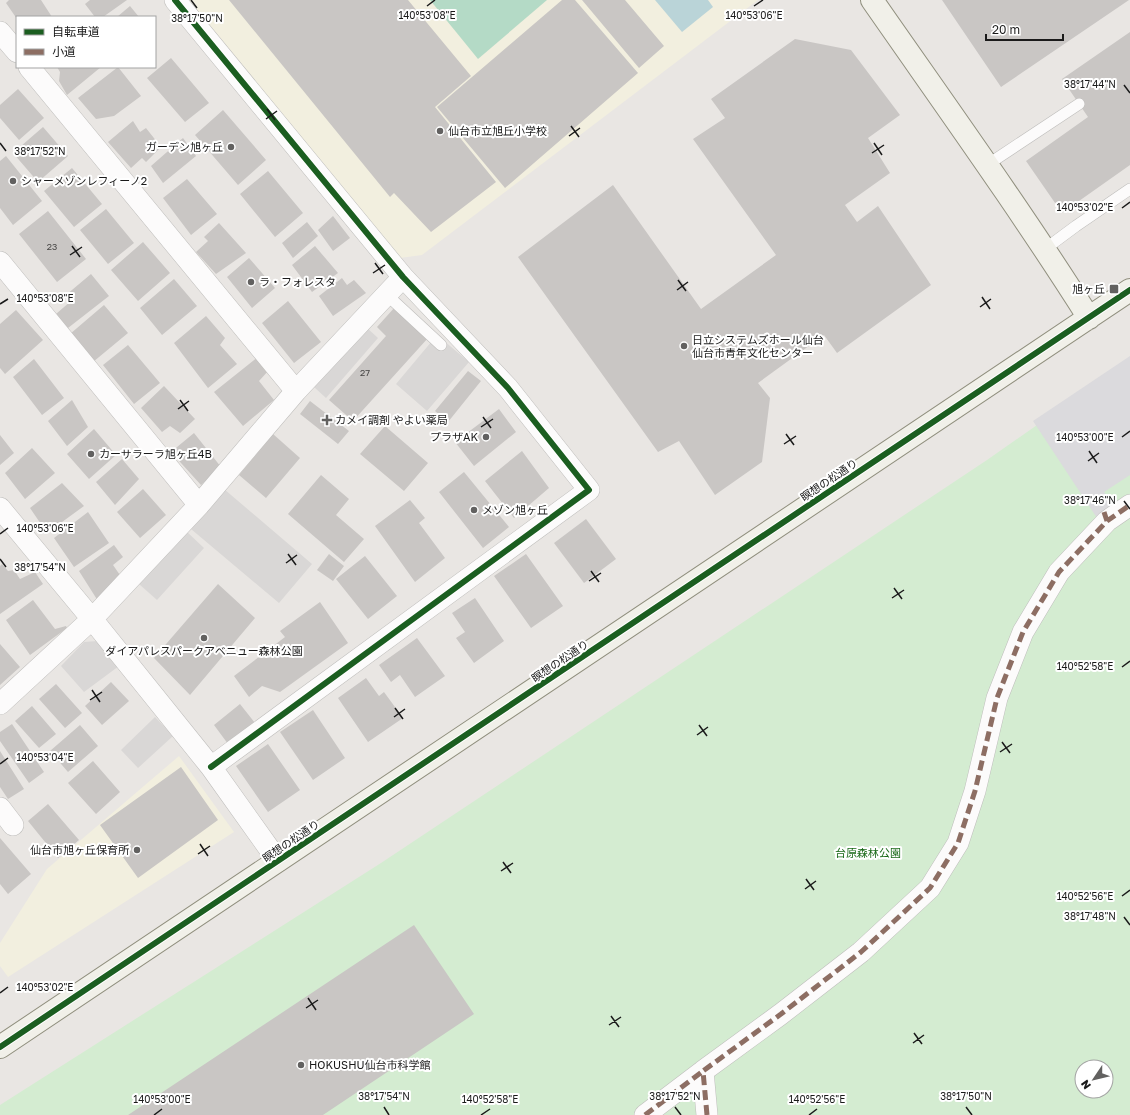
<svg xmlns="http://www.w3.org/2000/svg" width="1130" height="1115" viewBox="0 0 1130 1115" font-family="'Golos Text','Noto Sans JP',sans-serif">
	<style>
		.education { fill: #f2efdf }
		.park { fill: #d4ecd1; fill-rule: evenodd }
		.pitch { fill: #b4dac6 }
		.parking { fill: #d9d7d6 }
		.plaza { fill: #dbdadd }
		.water { fill: #bad4d8 }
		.building { fill: #c9c6c4 }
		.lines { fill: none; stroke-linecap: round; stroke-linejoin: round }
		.lane-casing { stroke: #bebdbb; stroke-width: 12 }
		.street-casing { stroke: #bebdbb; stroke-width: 22 }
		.secondary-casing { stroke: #908f7e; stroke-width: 24 }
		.lane { stroke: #fcfbfb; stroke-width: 11 }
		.street { stroke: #fcfbfb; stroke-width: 21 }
		.secondary { stroke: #f1f0e9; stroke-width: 22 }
		.quiet { stroke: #8d6e63; stroke-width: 5; stroke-dasharray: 10 5; stroke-linecap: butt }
		.cycleway-casing { stroke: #fff; stroke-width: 8 }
		.cycleway { stroke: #1b5e20; stroke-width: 6 }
		.ticks { fill: none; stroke: #1a1a1a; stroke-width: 1.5 }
		.poi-dot { fill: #626160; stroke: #fff; stroke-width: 1.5 }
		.labels { text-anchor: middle; stroke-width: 4; stroke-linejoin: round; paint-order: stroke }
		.number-label { font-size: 9px; fill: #464544 }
		.poi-label { font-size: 11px; fill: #1a1a1a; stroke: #fff; text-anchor: start }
		.street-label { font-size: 11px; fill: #1a1a1a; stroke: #fff }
		.park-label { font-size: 11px; fill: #196918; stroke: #fff }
		.ticks-label { font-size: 10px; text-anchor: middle; fill: #1a1a1a; stroke: #fff; stroke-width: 4; stroke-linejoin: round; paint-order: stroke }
	</style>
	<rect width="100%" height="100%" fill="#e9e6e3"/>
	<!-- education -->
	<path class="education" d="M185,0H758L422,255L400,258Z
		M179,756L234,832L8,977L0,966V943L47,869Z"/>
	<!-- park -->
	<path class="park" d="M1130,360V1115H0V1105L381,863L987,460ZM1082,1067H1106V1091H1082Z"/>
	<!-- pitch -->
	<path class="pitch" d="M430,0H547L478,59Z"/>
	<!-- parking -->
	<path class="parking" d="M366,327L378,338L326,398L314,387Z
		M437,335L469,362L427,411L396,384Z
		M224,489L312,564L279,603L191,529Z
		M186,531L204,548L157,600L139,584Z
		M98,641L119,666L84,692L61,666L84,642Z
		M155,717L173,736L138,768L121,750Z"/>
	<!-- plaza -->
	<path class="plaza" d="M1130,356V475L1104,492L1114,506L1097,518L1033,421Z"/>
	<!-- water -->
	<path class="water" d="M655,0H708L713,7L682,32Z"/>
	<!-- building -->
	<path class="building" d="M9,0H41L52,17H17V19L6,3Z
		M90,0H127L103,17H95L85,4Z
		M229,0H408L471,76L435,107L496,182L431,232L394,193L390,197Z
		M562,0H575L638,73L505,188L437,107Z
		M582,0H625L664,46L639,68Z
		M942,0H1129L1001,87Z
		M130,6L139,17H117Z
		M1130,32V165L1062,213L1026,161L1088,117L1062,79Z
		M795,39L851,50L900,115L868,138L890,173L845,205L857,222L878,206L931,285L837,353L824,335L758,383L770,398L762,462L715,495L679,441L658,452L518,257L613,185L701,309L776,255L693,139L725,118L711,99Z
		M171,58L209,103L185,122L147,78Z
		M57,67H101L67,95L59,81L60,72Z
		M118,67L141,96L114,116L96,119L78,98Z
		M18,89L44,118L19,140L0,118V105Z
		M223,110L266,160L238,185L195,135Z
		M133,121L140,132L146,128L161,147L146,162L142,158L131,168L108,142Z
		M43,127L68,156L38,182L13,153Z
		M183,138L196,156L163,183L151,166Z
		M6,156L42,201L13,225L0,208V161Z
		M72,168L102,204L74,227L44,191Z
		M268,171L303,213L275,237L240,194Z
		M187,179L217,214L191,235L163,198Z
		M106,209L134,243L108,264L80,230Z
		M48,211L86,259L57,282L19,234Z
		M333,216L350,238L333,251L318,230Z
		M307,222L318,236L293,258L282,243Z
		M219,223L246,253L216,274L196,252L208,241L204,237Z
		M143,242L170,273L138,301L111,270Z
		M315,246L338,273L312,292L292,265Z
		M249,258L275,288L252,308L227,277Z
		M91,274L109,296L68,328L56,314L71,301L66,295Z
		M342,278L347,285L354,280L366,293L333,316L319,296Z
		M174,279L197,306L162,335L140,308Z
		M288,301L321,342L294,363L262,323Z
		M104,305L128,333L93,362L70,334Z
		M395,307L428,338L353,421L329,400L386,336L377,327Z
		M16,310L43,340L5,374L0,368V324Z
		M206,316L225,338L220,345L237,364L208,388L174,343Z
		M128,345L160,383L134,404L103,365Z
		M258,357L269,370L259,381L274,400L243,426L214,392Z
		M34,359L64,398L42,415L13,377Z
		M468,371L481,381L448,422L435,411Z
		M164,386L195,419L180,433L170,426L162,432L141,408Z
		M72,400L88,427L67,446L48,421Z
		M310,401L349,431L338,444L300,414Z
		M499,409L516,432L474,466L455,442Z
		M385,426L428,463L404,491L360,454Z
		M94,429L116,455L89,479L67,454Z
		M194,433L221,467L201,485L171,452Z
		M273,434L300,458L266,498L239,475Z
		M0,435L14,453L0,465Z
		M32,448L55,473L25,499L5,473Z
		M522,451L549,488L514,518L485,481Z
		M122,459L139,479L115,505L96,482Z
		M464,472L509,527L483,548L439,492Z
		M321,475L349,499L336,515L364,539L344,562L288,514Z
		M62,483L84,506L47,533L30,508Z
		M143,489L166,515L140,538L117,512Z
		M410,500L425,518L419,523L445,558L415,582L375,526Z
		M88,512L109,543L74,567L54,538Z
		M586,519L616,559L584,583L554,543Z
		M114,545L123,557L113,565L122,578L98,601L79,571Z
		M329,554L344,566L333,581L317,570Z
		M526,554L563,606L531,628L494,576Z
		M365,556L397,596L368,619L336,579Z
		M2,564L8,571L14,570L20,579L35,572L43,584L0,614V566Z
		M218,584L255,618L190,695L154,658Z
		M475,598L504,641L474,663L456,638L465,632L452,613Z
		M33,600L55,629L66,626L67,628L30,655L6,620Z
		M320,602L348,643L280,692L262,686L249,697L234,676L285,637L280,631Z
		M417,638L445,676L415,697L400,675L391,682L379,665Z
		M0,644L20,667L0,685Z
		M366,678L379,696L384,692L403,718L368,742L338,698Z
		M111,682L129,701L102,725L85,706Z
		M56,684L82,713L65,728L39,699Z
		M240,704L259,728L231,748L214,725Z
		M32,706L56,734L39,748L15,721Z
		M313,710L345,758L313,780L280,732Z
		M12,724L44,772L29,783L0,741V732Z
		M80,725L98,746L68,772L50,751Z
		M268,744L300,790L268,812L236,766Z
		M0,751L24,789L8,799L0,787Z
		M93,761L120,792L96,814L68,783Z
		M181,767L218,820L138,878L100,825Z
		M48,804L79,840L58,858L28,821Z
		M0,838L31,874L8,894L0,884Z
		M414,925L474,1014L323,1115H128Z"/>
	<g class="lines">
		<!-- lane casing -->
		<g class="lane-casing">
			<path id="lane" d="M987,165L1079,104
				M1045,249L1076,226L1130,189
				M387,295L441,345"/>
		</g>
		<!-- street casing -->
		<g class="street-casing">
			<path id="street" d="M175,0L403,277L508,388L589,490L211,767
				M0,32L17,52
				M29,67L296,391
				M0,262L199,505
				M0,508L92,619L211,767L278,861
				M0,704L92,619L199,505L296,391L403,277
				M0,808L13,825
				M645,1115L703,1071
				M707,1115L703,1071L781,1014L861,952L930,888L958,843L975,791L997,698L1023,632L1059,572L1107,521L1130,505"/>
		</g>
		<!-- secondary casing -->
		<g class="secondary-casing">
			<path id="secondary" d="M872,0C945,105 1020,209 1089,318
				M0,1047L1130,290"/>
		</g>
		<!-- lane -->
		<use href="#lane" class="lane"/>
		<!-- street -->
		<use href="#street" class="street"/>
		<!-- secondary -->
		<use href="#secondary" class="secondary"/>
		<!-- quiet -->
		<path class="quiet" d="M1104,512L1107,521
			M645,1115L703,1071
			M707,1115L703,1071L781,1014L861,952L930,888L958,843L975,791L997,698L1023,632L1059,572L1107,521L1130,505"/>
		<!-- cycleway casing -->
		<g class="cycleway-casing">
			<path id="cycleway" d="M175,0L403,277L508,388L589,490L211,767
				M0,1047L1130,290"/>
		</g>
		<!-- cycleway -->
		<use href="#cycleway" class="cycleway"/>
	</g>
	<!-- ticks -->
	<path class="ticks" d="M191,0L197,8M427,6L435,0M754,6L763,0M1124,85L1130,93M267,109L275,120M266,119L277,111M571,126L579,137M569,136L580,128M0,143L6,151M874,143L882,155M872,153L884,145M1122,208L1130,202M72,246L80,257M70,255L82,247M375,263L383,274M373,273L385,265M678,280L686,291M677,290L688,282M982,297L990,309M0,304L8,299M980,307L991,299M180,400L188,411M178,409L189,401M483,417L491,428M481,427L493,419M786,434L794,445M1122,437L1130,431M784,444L796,436M1089,451L1097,463M1088,461L1099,453M1124,501L1130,509M0,534L8,528M288,554L296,565M0,559L6,567M286,563L297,555M591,571L599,582M589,581L601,573M894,588L902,599M892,598L904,590M1122,667L1130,661M92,690L100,702M90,700L102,692M395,708L403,719M394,717L405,709M699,725L707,736M697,735L708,727M1002,742L1010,753M1000,752L1012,744M0,764L8,758M200,844L208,856M198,854L210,846M503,862L511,873M501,871L513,863M806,879L814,890M805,889L816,881M1122,896L1130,890M1124,917L1130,925M0,993L8,987M308,998L316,1010M306,1008L318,1000M611,1016L619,1027M609,1025L621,1017M914,1033L922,1044M913,1043L924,1035M384,1107L389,1115M675,1107L681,1115M966,1107L972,1115M154,1115L162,1109M481,1115L490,1109M809,1115L817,1109"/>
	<!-- markers -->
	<g class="poi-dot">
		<circle cx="440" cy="131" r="4"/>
		<circle cx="231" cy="147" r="4"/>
		<circle cx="13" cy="181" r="4"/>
		<circle cx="251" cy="282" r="4"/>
		<rect x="1109" y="284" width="10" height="10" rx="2"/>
		<circle cx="684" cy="346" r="4"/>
		<path d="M325 414h4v4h4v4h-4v4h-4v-4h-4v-4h4z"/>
		<circle cx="486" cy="437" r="4"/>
		<circle cx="91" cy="454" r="4"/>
		<circle cx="474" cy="510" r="4"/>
		<circle cx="204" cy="638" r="4"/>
		<circle cx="137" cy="850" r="4"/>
		<circle cx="301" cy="1065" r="4"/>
	</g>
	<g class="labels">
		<!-- number labels -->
		<g class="number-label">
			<text x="52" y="250">23</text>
			<text x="365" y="376">27</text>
		</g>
		<!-- poi labels -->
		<g class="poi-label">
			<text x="448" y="135">仙台市立旭丘小学校</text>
			<text x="223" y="151" text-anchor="end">ガーデン旭ヶ丘</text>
			<text x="21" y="185">シャーメゾンレフィーノ2</text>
			<text x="259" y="286">ラ・フォレスタ</text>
			<text x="1105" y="293" text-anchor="end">旭ヶ丘</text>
			<text x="692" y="344">日立システムズホール仙台<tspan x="692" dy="13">仙台市青年文化センター</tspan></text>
			<text x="335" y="424">カメイ調剤 やよい薬局</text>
			<text x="478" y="441" text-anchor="end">プラザAK</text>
			<text x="99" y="458">カーサラーラ旭ヶ丘4B</text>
			<text x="482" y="514">メゾン旭ヶ丘</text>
			<text x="204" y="655" text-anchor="middle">ダイアパレスパークアベニュー森林公園</text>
			<text x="129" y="854" text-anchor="end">仙台市旭ヶ丘保育所</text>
			<text x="309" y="1069">HOKUSHU仙台市科学館</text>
		</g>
		<!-- street labels -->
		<g class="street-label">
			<text transform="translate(829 480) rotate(-34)" y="4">瞑想の松通り</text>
			<text transform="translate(560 661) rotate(-34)" y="4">瞑想の松通り</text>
			<text transform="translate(291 841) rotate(-34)" y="4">瞑想の松通り</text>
		</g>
		<!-- park labels -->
		<g class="park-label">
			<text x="868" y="857">台原森林公園</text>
		</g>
	</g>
	<g class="ticks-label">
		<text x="754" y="19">140°53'06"E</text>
		<text x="427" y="19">140°53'08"E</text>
		<text x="197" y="22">38°17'50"N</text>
		<text x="1090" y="88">38°17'44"N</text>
		<text x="40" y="155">38°17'52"N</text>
		<text x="1085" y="211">140°53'02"E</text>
		<text x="45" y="302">140°53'08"E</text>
		<text x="1085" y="441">140°53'00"E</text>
		<text x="1090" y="504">38°17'46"N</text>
		<text x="45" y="532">140°53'06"E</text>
		<text x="40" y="571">38°17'54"N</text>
		<text x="1085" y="670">140°52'58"E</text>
		<text x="45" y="761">140°53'04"E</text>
		<text x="1085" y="900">140°52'56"E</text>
		<text x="1090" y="920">38°17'48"N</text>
		<text x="45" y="991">140°53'02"E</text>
		<text x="384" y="1100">38°17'54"N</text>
		<text x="675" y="1100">38°17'52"N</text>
		<text x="966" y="1100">38°17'50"N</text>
		<text x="162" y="1103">140°53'00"E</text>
		<text x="490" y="1103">140°52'58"E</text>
		<text x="817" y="1103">140°52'56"E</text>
	</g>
	<!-- legend -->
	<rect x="16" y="16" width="140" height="52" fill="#ffffff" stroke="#a3a3a3"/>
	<rect x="24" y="29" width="20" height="6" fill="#1b5e20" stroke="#a3a3a3"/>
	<text x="52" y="36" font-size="12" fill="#1a1a1a">自転車道</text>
	<rect x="24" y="49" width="20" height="6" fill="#8d6e63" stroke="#a3a3a3"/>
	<text x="52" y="56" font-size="12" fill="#1a1a1a">小道</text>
	<!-- north arrow -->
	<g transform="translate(1094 1079) rotate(235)"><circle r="19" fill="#ffffff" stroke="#a3a3a3"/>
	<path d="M0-3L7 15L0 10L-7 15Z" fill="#626160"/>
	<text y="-6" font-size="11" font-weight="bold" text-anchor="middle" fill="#1a1a1a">N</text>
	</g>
	<!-- scale -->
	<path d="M986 34v6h77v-6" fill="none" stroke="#1a1a1a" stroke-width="2"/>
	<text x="992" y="34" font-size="12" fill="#1a1a1a" stroke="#ffffff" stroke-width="3" paint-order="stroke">20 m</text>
</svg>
